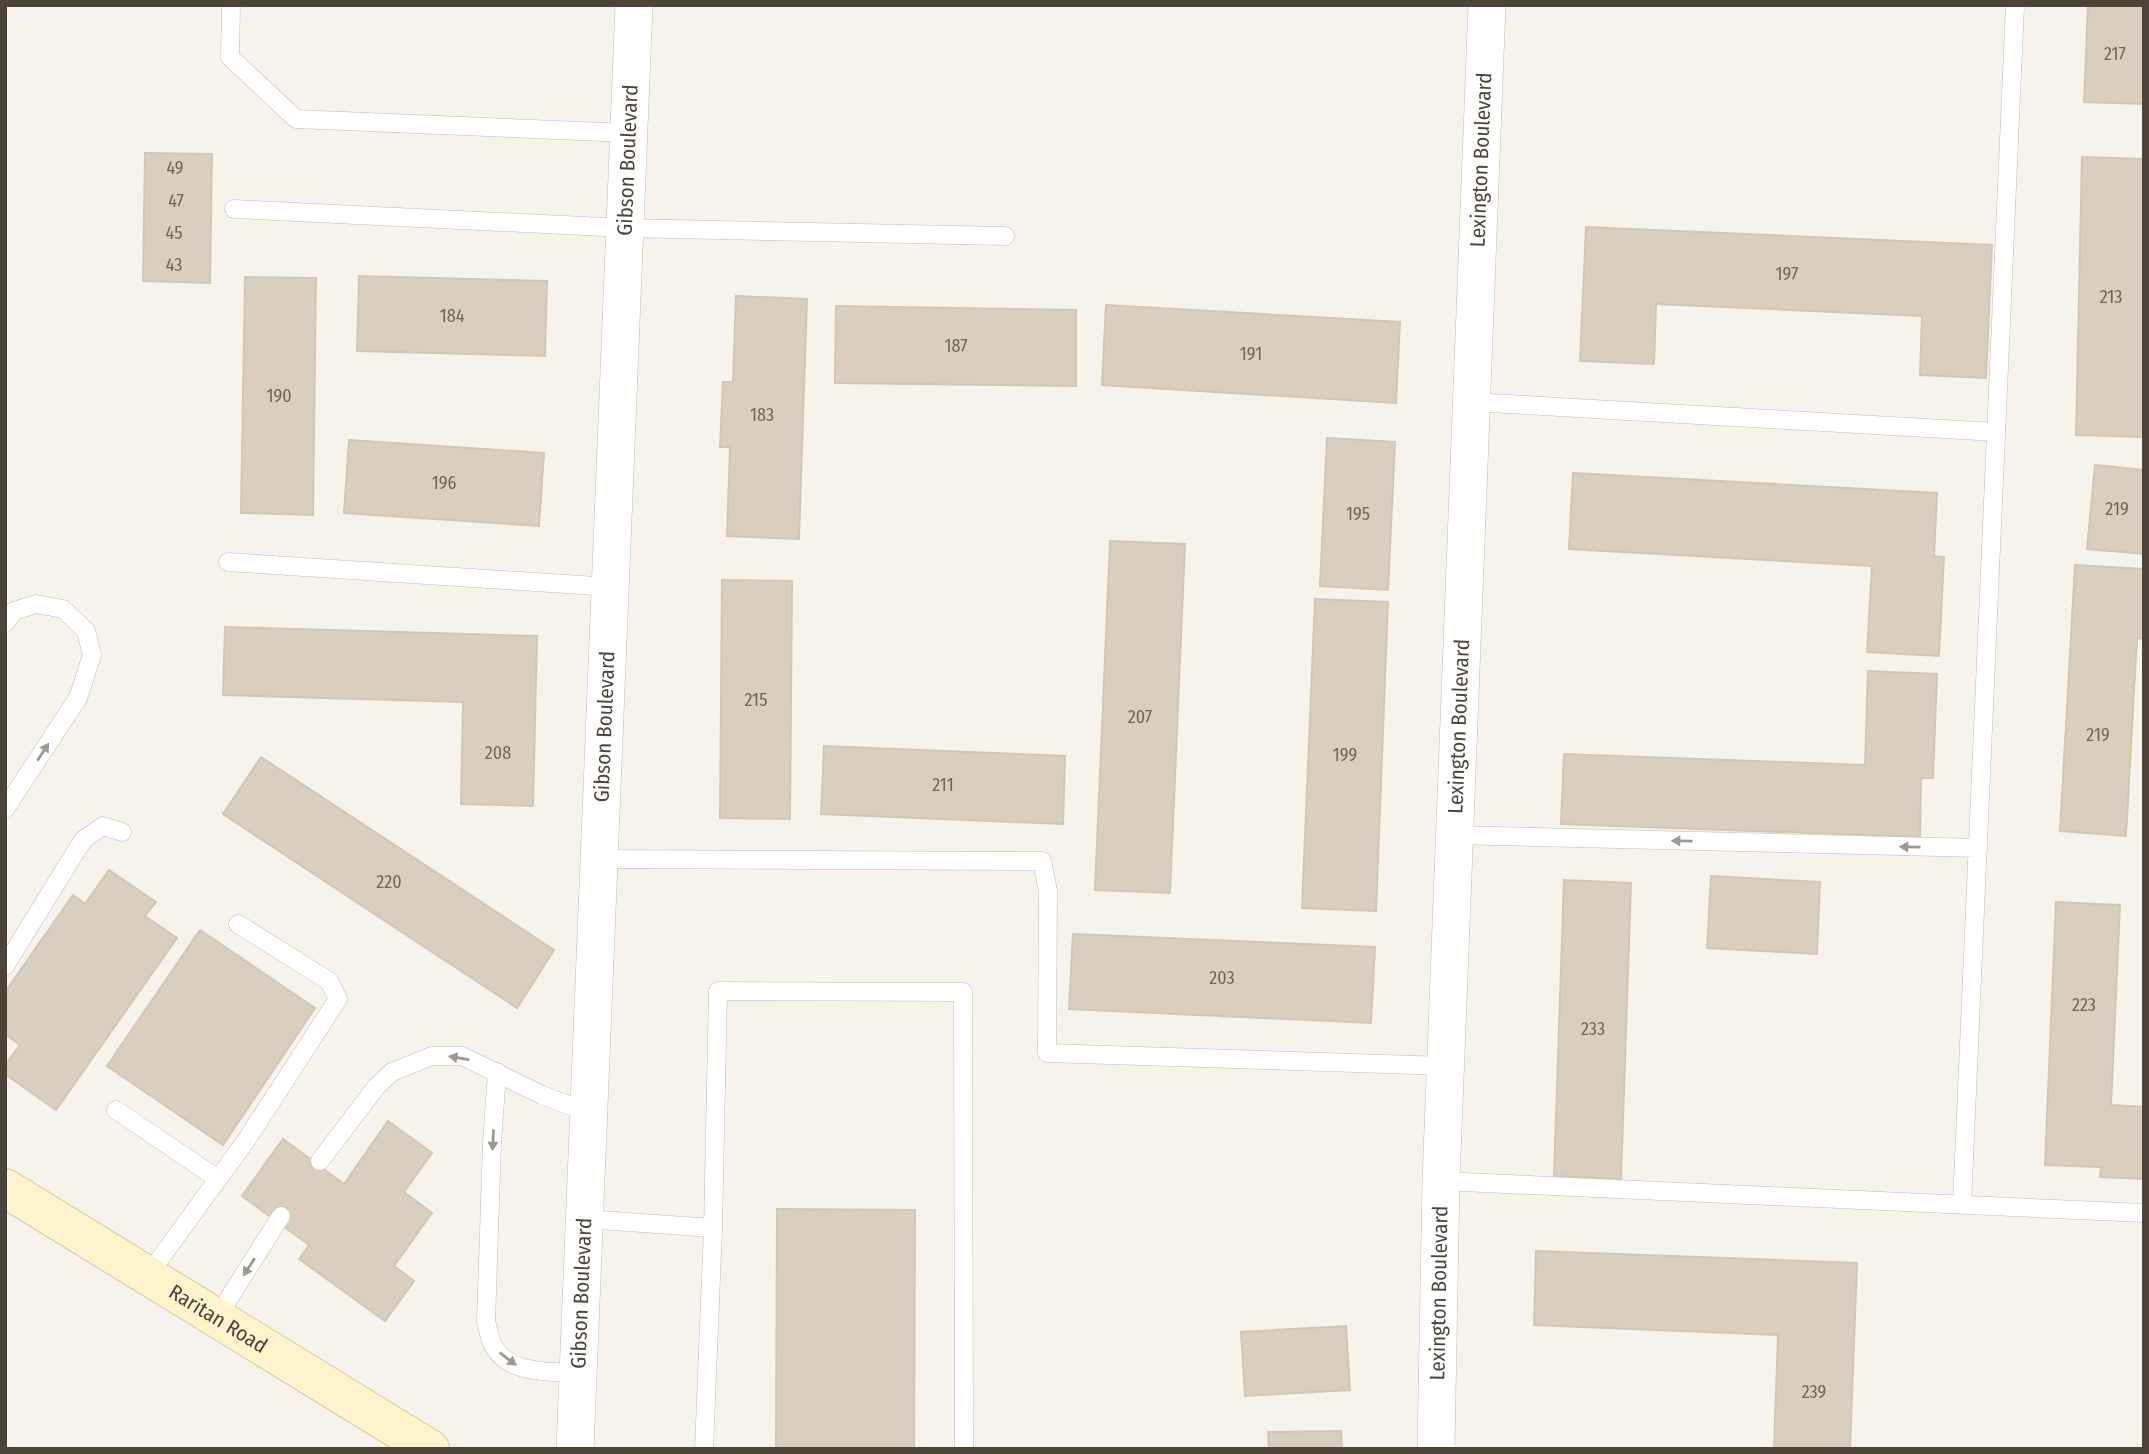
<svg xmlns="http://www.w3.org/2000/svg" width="2149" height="1454" viewBox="0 0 2149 1454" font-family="'Fira Sans Condensed',sans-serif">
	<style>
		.building { fill: #d8cfc1; stroke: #d3c7b4; stroke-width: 2 }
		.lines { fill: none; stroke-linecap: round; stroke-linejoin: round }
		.service-casing { stroke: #c2bbae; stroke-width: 19 }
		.minor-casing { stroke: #c2bbae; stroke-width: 38 }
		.secondary-casing { stroke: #d6c79b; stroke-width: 40 }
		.service { stroke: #fff; stroke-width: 18 }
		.minor { stroke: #fff; stroke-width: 37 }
		.secondary { stroke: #fff3cd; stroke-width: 38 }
		.oneway { fill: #9c9892 }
		.labels { text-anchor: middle; stroke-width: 5; stroke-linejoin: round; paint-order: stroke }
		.number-label { font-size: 18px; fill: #6e675b }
		.street-label { font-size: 21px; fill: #4b4439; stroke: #fff }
	</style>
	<rect width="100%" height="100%" fill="#f6f3ec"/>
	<!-- building -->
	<path class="building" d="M2088,5H2144V104L2084,102Z
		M145,153L212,154L210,283L143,281Z
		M2082,157L2144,159V437L2076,435Z
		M1586,227L1992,245L1986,378L1920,375L1922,316L1656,304L1654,364L1580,361Z
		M359,276L547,281L545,356L357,351Z
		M245,277L316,278L313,515L241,513Z
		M736,296L807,299L799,539L727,536L730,447H720L723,382H733Z
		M1106,305L1400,322L1396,403L1102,385Z
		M836,306L1076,310V386L835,383Z
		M1327,438L1395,442L1388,590L1320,586Z
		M349,440L544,453L539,526L344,513Z
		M2095,465L2144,470V554L2087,549Z
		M1573,473L1937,493L1934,556L1944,557L1939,656L1867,652L1872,566L1569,549Z
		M1110,541L1185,544L1170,893L1095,890Z
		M2075,565L2144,569V639L2137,638L2126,836L2060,831Z
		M722,580L792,581L790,819L720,818Z
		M1315,599L1388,602L1376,911L1302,908Z
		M225,627L537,636L533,806L461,804L463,702L223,695Z
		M1868,671L1937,674L1933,778H1921L1920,837L1561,824L1564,754L1865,765Z
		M824,746L1065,756L1063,824L821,814Z
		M261,757L554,950L517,1008L223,814Z
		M109,870L156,902L145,916L177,938L56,1110L5,1074V1065L20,1045L5,1034V992L73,895L85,904Z
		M1711,876L1820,882L1817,954L1707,948Z
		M1564,880L1631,883L1621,1179L1554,1176Z
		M2056,902L2120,905L2111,1105L2144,1107V1179L2100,1177L2101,1167L2045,1165Z
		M200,930L315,1008L223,1145L107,1066Z
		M1073,934L1375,947L1371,1023L1069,1009Z
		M388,1121L432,1153L404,1192L432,1213L394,1266L414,1281L385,1321L299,1259L309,1245L242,1196L283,1139L344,1184Z
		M777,1209L915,1210L914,1449H776Z
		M1536,1251L1857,1263L1850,1449H1774L1778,1335L1534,1325Z
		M1346,1326L1350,1390L1245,1396L1241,1332Z
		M1341,1431L1342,1449H1269L1268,1432Z"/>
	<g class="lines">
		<!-- service casing -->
		<g class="service-casing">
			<path id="service" d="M231,5L230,57L296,119L629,133
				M234,209L625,228L1005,236
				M1472,402L1996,432
				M228,562L611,587
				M5,623L14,611L36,604L63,609L86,631L92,655L78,698L5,809
				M1455,835L1978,848
				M599,859L1042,861L1048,891L1047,1053L1446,1066
				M5,966L83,840L103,826L122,832
				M497,1072L492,1143L486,1321C488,1328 489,1336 492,1343C506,1375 549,1371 578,1373
				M116,1110L218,1179
				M320,1161L376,1087L392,1072L432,1056H462L542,1095L589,1113
				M1441,1181L2144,1213
				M1962,1204L2015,5
				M585,1219L713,1228L718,991L963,992L964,1449
				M148,1275L245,1142L338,999L329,981L238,924
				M217,1317L281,1216
				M704,1449L713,1228"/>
		</g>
		<!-- minor casing -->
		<g class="minor-casing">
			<g id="minor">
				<path id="s1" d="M575,1449L634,5"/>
				<path id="s2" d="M1436,1449L1441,1181L1487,5"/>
			</g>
		</g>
		<!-- secondary casing -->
		<g class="secondary-casing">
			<g id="secondary">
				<path id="s3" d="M5,1188L430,1449"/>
			</g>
		</g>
		<!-- service -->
		<use href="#service" class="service"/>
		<!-- minor -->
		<use href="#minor" class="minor"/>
		<!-- secondary -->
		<use href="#secondary" class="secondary"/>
	</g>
	<!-- one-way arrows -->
	<defs><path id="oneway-solid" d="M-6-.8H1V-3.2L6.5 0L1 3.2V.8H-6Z" transform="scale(1.75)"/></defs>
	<g class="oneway">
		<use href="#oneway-solid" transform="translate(43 752) rotate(-57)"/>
		<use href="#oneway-solid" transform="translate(1682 841) rotate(-179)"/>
		<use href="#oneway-solid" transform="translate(1910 847) rotate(-179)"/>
		<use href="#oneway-solid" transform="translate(459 1058) rotate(-170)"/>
		<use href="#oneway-solid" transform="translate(493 1140) rotate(93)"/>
		<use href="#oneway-solid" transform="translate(249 1267) rotate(123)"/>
		<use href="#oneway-solid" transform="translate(508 1359) rotate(37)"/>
	</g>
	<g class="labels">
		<!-- number labels -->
		<g class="number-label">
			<text x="2115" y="60">217</text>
			<text x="175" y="174">49</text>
			<text x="176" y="207">47</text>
			<text x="174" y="239">45</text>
			<text x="174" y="271">43</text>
			<text x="1787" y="280">197</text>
			<text x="2111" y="303">213</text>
			<text x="452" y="322">184</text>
			<text x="956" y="352">187</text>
			<text x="1251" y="360">191</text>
			<text x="279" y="402">190</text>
			<text x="762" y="421">183</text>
			<text x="444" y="489">196</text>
			<text x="2117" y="515">219</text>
			<text x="1358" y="520">195</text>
			<text x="756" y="706">215</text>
			<text x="1140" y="723">207</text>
			<text x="2098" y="741">219</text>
			<text x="498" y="759">208</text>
			<text x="1345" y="761">199</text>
			<text x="943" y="791">211</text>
			<text x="389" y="888">220</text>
			<text x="1222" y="984">203</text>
			<text x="2084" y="1011">223</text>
			<text x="1593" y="1035">233</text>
			<text x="1814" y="1398">239</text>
		</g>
		<!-- street labels -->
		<g class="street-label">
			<text dy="7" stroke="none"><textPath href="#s1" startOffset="1290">Gibson Boulevard</textPath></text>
			<text dy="7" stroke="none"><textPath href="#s2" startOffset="1290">Lexington Boulevard</textPath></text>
			<text dy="7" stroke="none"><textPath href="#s1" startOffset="723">Gibson Boulevard</textPath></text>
			<text dy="7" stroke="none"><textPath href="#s2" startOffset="723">Lexington Boulevard</textPath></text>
			<text dy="7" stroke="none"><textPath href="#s1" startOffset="156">Gibson Boulevard</textPath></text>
			<text dy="7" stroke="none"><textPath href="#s2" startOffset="156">Lexington Boulevard</textPath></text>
			<text dy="7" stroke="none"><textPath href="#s3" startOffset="250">Raritan Road</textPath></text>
		</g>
	</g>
	<!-- border -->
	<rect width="2149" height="1454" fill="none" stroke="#4b4439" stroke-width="14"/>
</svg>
